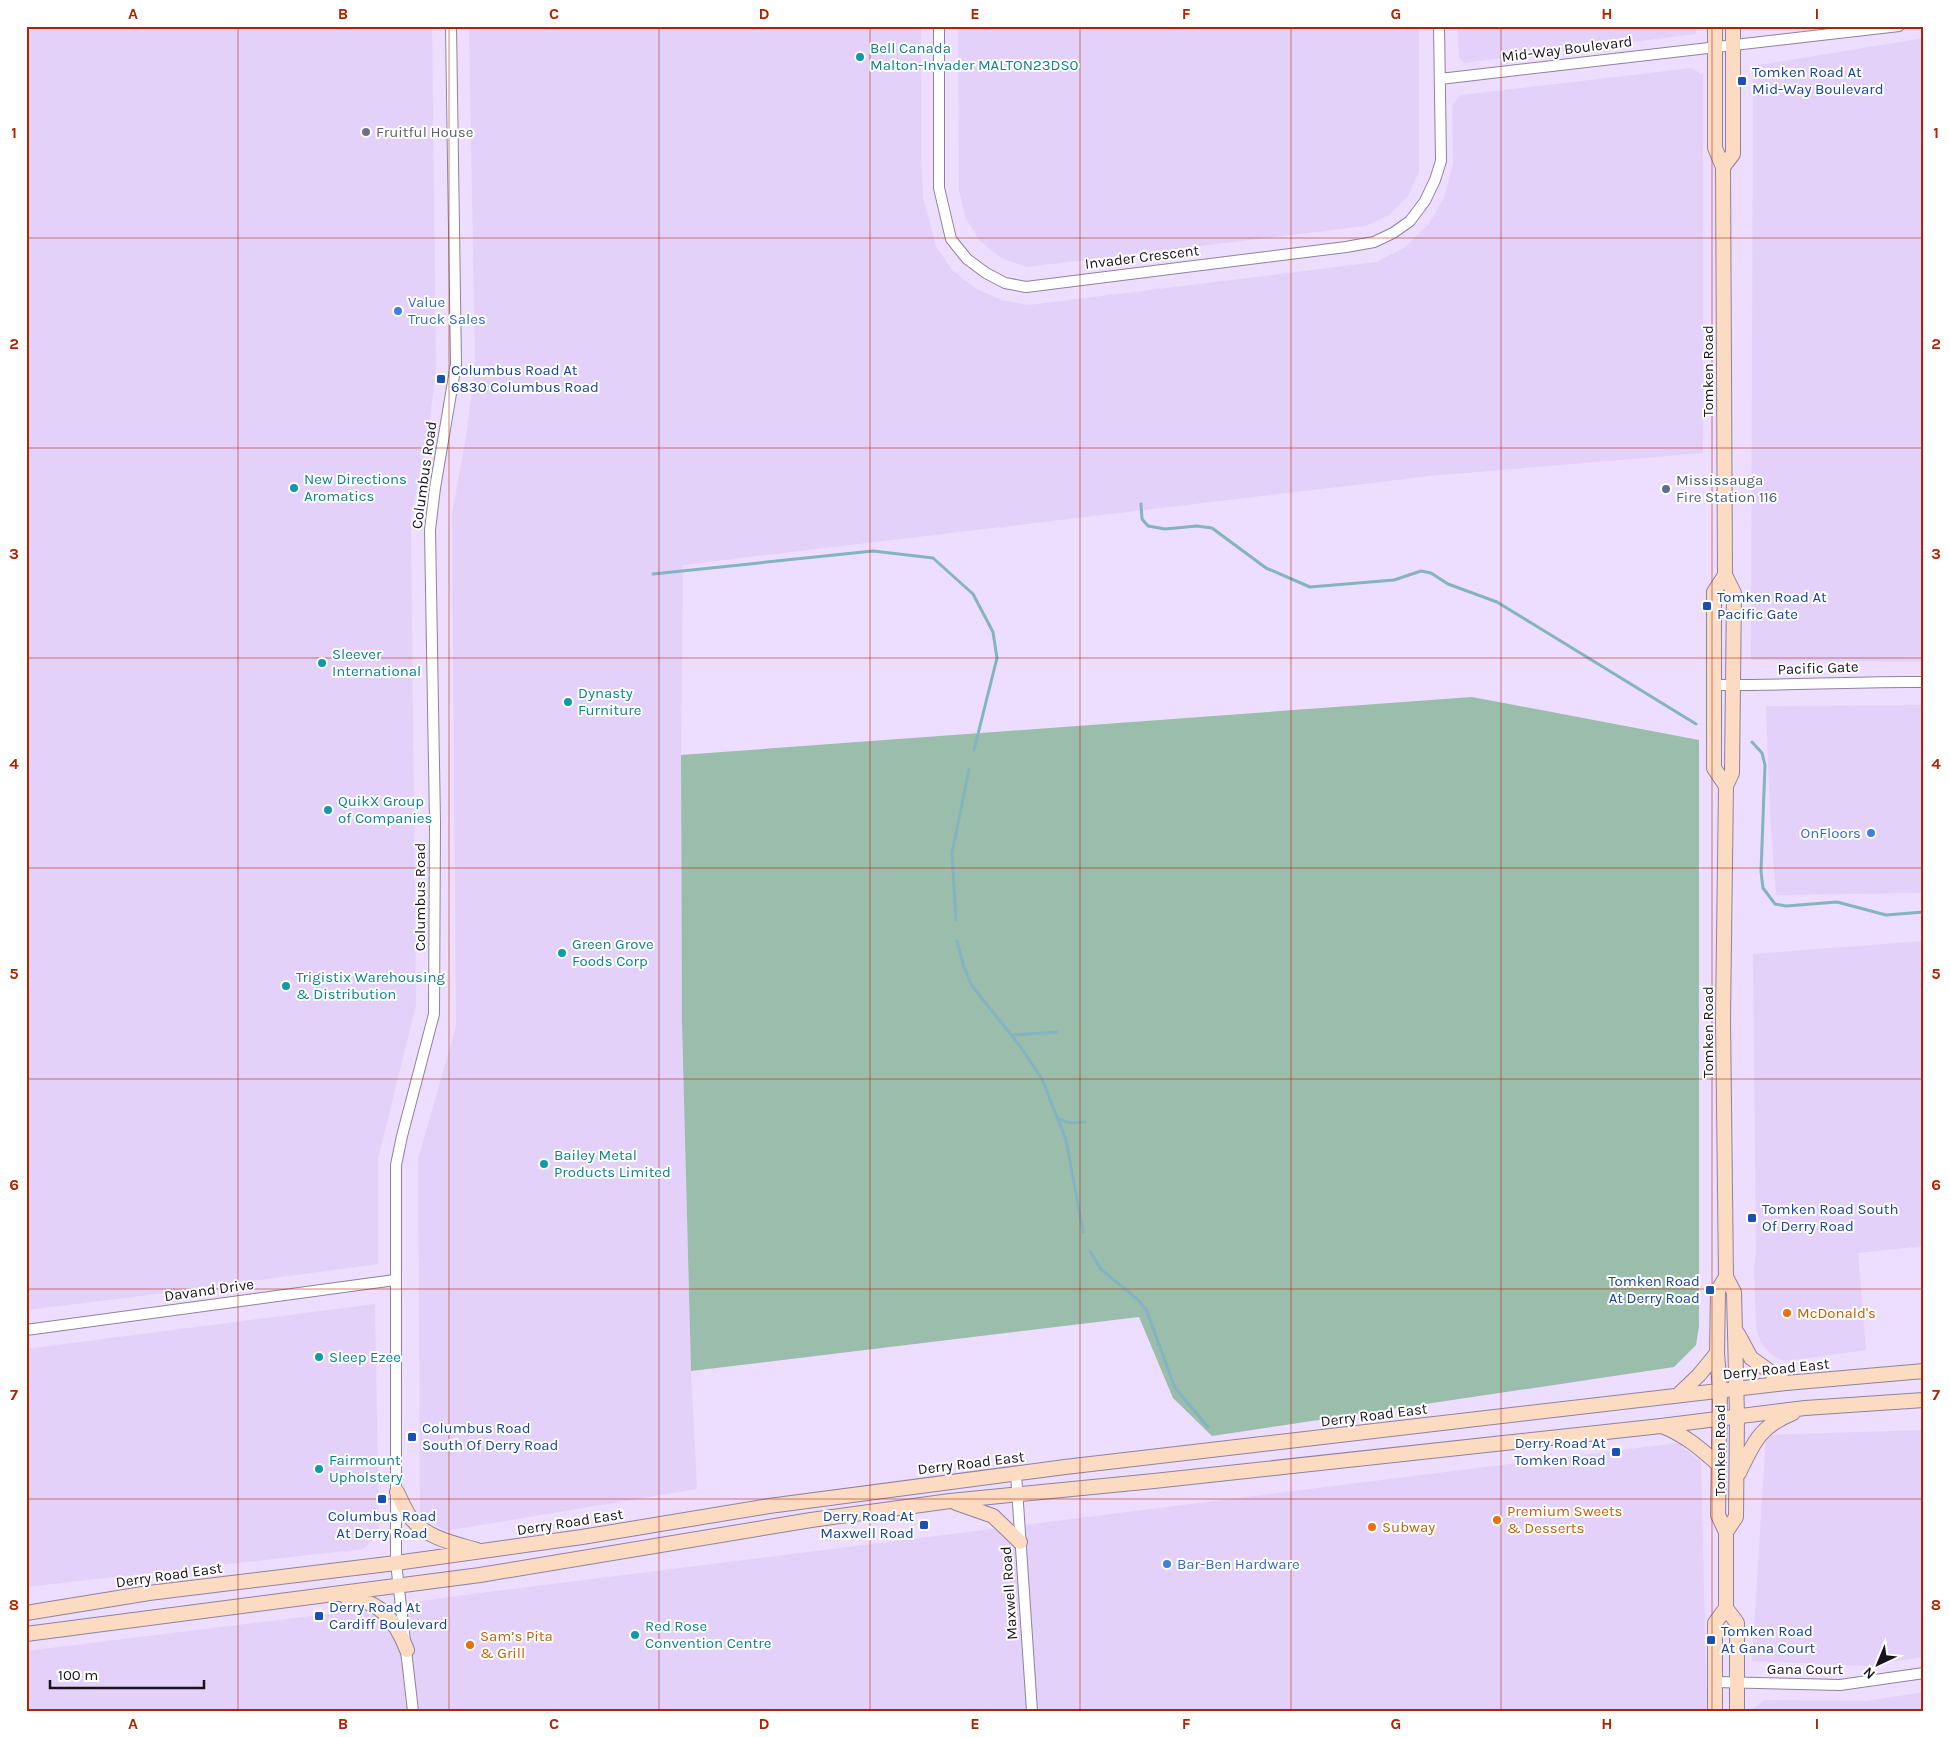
<svg xmlns="http://www.w3.org/2000/svg" width="1950" height="1737" viewBox="0 0 1950 1737" font-family="Karla,sans-serif">
	<style>
		.built { fill: #e4d1fa }
		.green { fill: #9bbdab }
		.lines { fill: none; stroke-linecap: round; stroke-linejoin: round }
		.stream { stroke: #84b4c1; stroke-width: 3 }
		.street-casing { stroke: #9081a0; stroke-width: 12 }
		.secondary-casing { stroke: #9081a0; stroke-width: 16 }
		.street { stroke: #fff; stroke-width: 10 }
		.secondary { stroke: #fbdcc2; stroke-width: 14 }
		.grid { fill: none; stroke: #af2300; stroke-width: 1; stroke-opacity: 0.55 }
		.culture-dot { fill: #0f9aa8; stroke: #fff; stroke-width: 2 }
		.transit-dot { fill: #1a4fb4; stroke: #fff; stroke-width: 2 }
		.worship-dot { fill: #6b7280; stroke: #fff; stroke-width: 2 }
		.shop-dot { fill: #3f7fe0; stroke: #fff; stroke-width: 2 }
		.service-dot { fill: #5c6f8a; stroke: #fff; stroke-width: 2 }
		.food-dot { fill: #e8710a; stroke: #fff; stroke-width: 2 }
		.labels { text-anchor: middle; stroke-width: 4; stroke-linejoin: round; paint-order: stroke }
		.culture-label { font-size: 15px; fill: #0d838f; stroke: #fff; text-anchor: start }
		.street-label { font-size: 15px; fill: #18121e; stroke: #fff }
		.transit-label { font-size: 15px; fill: #164399; stroke: #fff; text-anchor: start }
		.worship-label { font-size: 15px; fill: #5b616d; stroke: #fff; text-anchor: start }
		.shop-label { font-size: 15px; fill: #366cbe; stroke: #fff; text-anchor: start }
		.service-label { font-size: 15px; fill: #4e5e75; stroke: #fff; text-anchor: start }
		.food-label { font-size: 15px; fill: #c56008; stroke: #fff; text-anchor: start }
		.neatline { fill: none; stroke: #af2300; stroke-width: 2 }
		.grid-label { font-size: 16px; text-anchor: middle; font-weight: bold; fill: #af2300 }
	</style>
	<rect width="100%" height="100%" fill="#edddff"/>
	<!-- built -->
	<path class="built" d="M26,26H432L436,368L430,418L411,519L416,1005L378,1159V1264L133,1297L26,1310Z
		M469,26H921V153L923,197L936,246L952,270L975,288L1001,300L1029,305L1376,262L1405,247L1429,224L1445,195L1453,163L1452,106L1461,95L1692,68L1703,75V453L1430,476L683,565L681,755L682,1023L691,1371L697,1489L445,1531L420,1512L418,1159L456,1027L452,514L466,437L475,365Z
		M958,26H1419V172L1408,196L1389,215L1366,226L1027,267L1001,258L979,240L965,217L959,190Z
		M1457,26H1696V34L1464,63L1459,58Z
		M1924,38V662L1751,660L1753,66Z
		M1924,705V893L1776,895L1770,814L1766,706Z
		M1924,941V1246L1858,1253L1866,1350L1787,1361L1779,1359L1772,1355L1761,1343L1756,1328L1754,1267L1756,1253L1753,954Z
		M375,1304L379,1534L363,1549L26,1587V1349Z
		M1924,1430V1657L1866,1666L1752,1661L1766,1435Z
		M1678,1443L1701,1462L1707,1711H26V1651L360,1610L456,1596Z
		M1924,1692V1711H1750L1764,1700L1867,1701Z"/>
	<!-- green -->
	<path class="green" d="M1472,697L1699,740V1326L1696,1345L1674,1367L1212,1436L1173,1398L1139,1317L691,1371L682,1023L681,755Z"/>
	<g class="lines">
		<!-- stream -->
		<path class="stream" d="M1141,504L1142,519L1148,526L1165,529L1197,526L1212,528L1266,568L1310,587L1394,580L1421,571L1431,573L1448,584L1497,602L1696,724
			M653,574L873,551L933,558L973,594L993,632L997,658L974,750
			M1752,742L1762,753L1765,765L1761,872L1763,888L1775,904L1786,906L1837,902L1886,915L1924,912
			M956,920L952,853L969,769
			M957,941L964,967L972,986L1020,1046L1042,1079L1066,1140L1083,1232
			M1012,1035L1057,1032
			M1059,1119L1070,1123L1085,1122
			M1090,1251L1101,1269L1137,1299L1146,1309L1175,1388L1208,1427"/>
		<!-- street casing -->
		<g class="street-casing">
			<path id="street" d="M939,26V188L951,239L967,259L986,273L1005,283L1026,287L1346,247L1374,242L1393,233L1410,221L1425,201L1435,180L1441,161L1439,26
				M1440,79L1899,26
				M1714,685C1784,686 1854,681 1924,682
				M26,1330L395,1280
				M1016,1474L1032,1711
				M1715,1682L1840,1685L1924,1673
				M413,1711L396,1563V1165L402,1136L434,1014L435,822L430,530L435,488L456,364L451,26"/>
		</g>
		<!-- secondary casing -->
		<g class="secondary-casing">
			<path id="secondary" d="M1715,26V148L1723,167L1725,575L1734,593L1732,773L1726,786L1723,1018L1726,1277L1734,1292L1737,1416L1736,1517L1726,1532
				M1723,167L1733,154V26
				M1725,575L1714,592V768L1726,786
				M1738,1334L1751,1358L1786,1383
				M1678,1395L1699,1375L1717,1353
				M1662,1426C1685,1435 1701,1449 1719,1465
				M1739,1473C1754,1442 1759,1427 1793,1413
				M397,1492C401,1500 405,1510 410,1517C426,1538 453,1543 477,1550
				M956,1503L993,1516L1020,1542
				M346,1597C380,1601 395,1619 407,1650
				M1726,1608L1737,1623V1711
				M26,1613L149,1593L396,1563L582,1537L769,1506L1065,1467L1786,1383L1924,1371
				M26,1634L480,1575L811,1520L950,1501L1154,1481L1661,1426L1805,1408L1924,1400
				M1715,1711V1623L1726,1608V1532L1718,1515L1720,1391L1717,1353L1718,1290L1726,1277"/>
		</g>
		<!-- street -->
		<use href="#street" class="street"/>
		<!-- secondary -->
		<use href="#secondary" class="secondary"/>
	</g>
	<!-- grid -->
	<path class="grid" d="M238,26V1711M449,26V1711M659,26V1711M870,26V1711M1080,26V1711M1291,26V1711M1501,26V1711M1712,26V1711M26,238H1924M26,448H1924M26,658H1924M26,868H1924M26,1079H1924M26,1289H1924M26,1499H1924"/>
	<!-- markers -->
	<g class="culture-dot">
		<circle cx="860" cy="57" r="5"/>
		<circle cx="294" cy="488" r="5"/>
		<circle cx="322" cy="663" r="5"/>
		<circle cx="568" cy="702" r="5"/>
		<circle cx="328" cy="810" r="5"/>
		<circle cx="562" cy="953" r="5"/>
		<circle cx="286" cy="986" r="5"/>
		<circle cx="544" cy="1164" r="5"/>
		<circle cx="319" cy="1357" r="5"/>
		<circle cx="319" cy="1469" r="5"/>
		<circle cx="635" cy="1635" r="5"/>
	</g>
	<g class="transit-dot">
		<rect x="1737" y="76" width="10" height="10" rx="2.5"/>
		<rect x="436" y="374" width="10" height="10" rx="2.5"/>
		<rect x="1702" y="601" width="10" height="10" rx="2.5"/>
		<rect x="1747" y="1213" width="10" height="10" rx="2.5"/>
		<rect x="1705" y="1285" width="10" height="10" rx="2.5"/>
		<rect x="407" y="1432" width="10" height="10" rx="2.5"/>
		<rect x="1611" y="1447" width="10" height="10" rx="2.5"/>
		<rect x="377" y="1494" width="10" height="10" rx="2.5"/>
		<rect x="919" y="1520" width="10" height="10" rx="2.5"/>
		<rect x="314" y="1611" width="10" height="10" rx="2.5"/>
		<rect x="1706" y="1635" width="10" height="10" rx="2.5"/>
	</g>
	<circle class="worship-dot" cx="366" cy="132" r="5"/>
	<g class="shop-dot">
		<circle cx="398" cy="311" r="5"/>
		<circle cx="1871" cy="833" r="5"/>
		<circle cx="1167" cy="1564" r="5"/>
	</g>
	<circle class="service-dot" cx="1666" cy="489" r="5"/>
	<g class="food-dot">
		<circle cx="1787" cy="1313" r="5"/>
		<circle cx="1497" cy="1520" r="5"/>
		<circle cx="1372" cy="1527" r="5"/>
		<circle cx="470" cy="1645" r="5"/>
	</g>
	<g class="labels">
		<!-- culture labels -->
		<g class="culture-label">
			<text x="870" y="53">Bell Canada<tspan x="870" dy="17">Malton-Invader MALTON23DS0</tspan></text>
			<text x="304" y="484">New Directions<tspan x="304" dy="17">Aromatics</tspan></text>
			<text x="332" y="659">Sleever<tspan x="332" dy="17">International</tspan></text>
			<text x="578" y="698">Dynasty<tspan x="578" dy="17">Furniture</tspan></text>
			<text x="338" y="806">QuikX Group<tspan x="338" dy="17">of Companies</tspan></text>
			<text x="572" y="949">Green Grove<tspan x="572" dy="17">Foods Corp</tspan></text>
			<text x="296" y="982">Trigistix Warehousing<tspan x="296" dy="17">&amp; Distribution</tspan></text>
			<text x="554" y="1160">Bailey Metal<tspan x="554" dy="17">Products Limited</tspan></text>
			<text x="329" y="1362">Sleep Ezee</text>
			<text x="329" y="1465">Fairmount<tspan x="329" dy="17">Upholstery</tspan></text>
			<text x="645" y="1631">Red Rose<tspan x="645" dy="17">Convention Centre</tspan></text>
		</g>
		<!-- street labels -->
		<g class="street-label">
			<text transform="translate(1567 49) rotate(-7)" y="5">Mid-Way Boulevard</text>
			<text transform="translate(1142 257) rotate(-7)" y="5">Invader Crescent</text>
			<text transform="translate(1708 371) rotate(-90)" y="5">Tomken Road</text>
			<text transform="translate(424 475) rotate(-82)" y="5">Columbus Road</text>
			<text transform="translate(1818 668) rotate(-2)" y="5">Pacific Gate</text>
			<text transform="translate(420 897) rotate(-90)" y="5">Columbus Road</text>
			<text transform="translate(1708 1032) rotate(-90)" y="5">Tomken Road</text>
			<text transform="translate(209 1290) rotate(-8)" y="5">Davand Drive</text>
			<text transform="translate(1776 1369) rotate(-6)" y="5">Derry Road East</text>
			<text transform="translate(1374 1415) rotate(-7)" y="5">Derry Road East</text>
			<text transform="translate(1720 1450) rotate(-90)" y="5">Tomken Road</text>
			<text transform="translate(971 1463) rotate(-7)" y="5">Derry Road East</text>
			<text transform="translate(570 1522) rotate(-9)" y="5">Derry Road East</text>
			<text transform="translate(169 1575) rotate(-8)" y="5">Derry Road East</text>
			<text transform="translate(1009 1593) rotate(-94)" y="5">Maxwell Road</text>
			<text x="1805" y="1674">Gana Court</text>
		</g>
		<!-- transit labels -->
		<g class="transit-label">
			<text x="1752" y="77">Tomken Road At<tspan x="1752" dy="17">Mid-Way Boulevard</tspan></text>
			<text x="451" y="375">Columbus Road At<tspan x="451" dy="17">6830 Columbus Road</tspan></text>
			<text x="1717" y="602">Tomken Road At<tspan x="1717" dy="17">Pacific Gate</tspan></text>
			<text x="1762" y="1214">Tomken Road South<tspan x="1762" dy="17">Of Derry Road</tspan></text>
			<text x="1700" y="1286" text-anchor="end">Tomken Road<tspan x="1700" dy="17">At Derry Road</tspan></text>
			<text x="422" y="1433">Columbus Road<tspan x="422" dy="17">South Of Derry Road</tspan></text>
			<text x="1606" y="1448" text-anchor="end">Derry Road At<tspan x="1606" dy="17">Tomken Road</tspan></text>
			<text x="382" y="1521" text-anchor="middle">Columbus Road<tspan x="382" dy="17">At Derry Road</tspan></text>
			<text x="914" y="1521" text-anchor="end">Derry Road At<tspan x="914" dy="17">Maxwell Road</tspan></text>
			<text x="329" y="1612">Derry Road At<tspan x="329" dy="17">Cardiff Boulevard</tspan></text>
			<text x="1721" y="1636">Tomken Road<tspan x="1721" dy="17">At Gana Court</tspan></text>
		</g>
		<!-- worship labels -->
		<g class="worship-label">
			<text x="376" y="137">Fruitful House</text>
		</g>
		<!-- shop labels -->
		<g class="shop-label">
			<text x="408" y="307">Value<tspan x="408" dy="17">Truck Sales</tspan></text>
			<text x="1861" y="838" text-anchor="end">OnFloors</text>
			<text x="1177" y="1569">Bar-Ben Hardware</text>
		</g>
		<!-- service labels -->
		<g class="service-label">
			<text x="1676" y="485">Mississauga<tspan x="1676" dy="17">Fire Station 116</tspan></text>
		</g>
		<!-- food labels -->
		<g class="food-label">
			<text x="1797" y="1318">McDonald's</text>
			<text x="1507" y="1516">Premium Sweets<tspan x="1507" dy="17">&amp; Desserts</tspan></text>
			<text x="1382" y="1532">Subway</text>
			<text x="480" y="1641">Sam’s Pita<tspan x="480" dy="17">&amp; Grill</tspan></text>
		</g>
	</g>
	<!-- border -->
	<rect width="1950" height="1737" fill="none" stroke="#ffffff" stroke-width="55"/>
	<!-- north arrow -->
	<g transform="translate(1878 1664) rotate(224)" stroke="#ffffff" stroke-width="4" paint-order="stroke">
	<path d="M0-4L9 19L0 12L-9 19Z" fill="#18121e"/>
	<text y="-8" font-size="14" font-weight="bold" text-anchor="middle" fill="#18121e">N</text>
	</g>
	<!-- scale -->
	<path d="M50 1680v8h154v-8" fill="none" stroke="#18121e" stroke-width="2.5"/>
	<text x="58" y="1680" font-size="15" fill="#18121e" stroke="#ffffff" stroke-width="4" paint-order="stroke">100 m</text>
	<rect x="28" y="28" width="1894" height="1682" class="neatline"/>
	<g class="grid-label">
		<text x="133" y="19">A</text>
		<text x="343" y="19">B</text>
		<text x="554" y="19">C</text>
		<text x="764" y="19">D</text>
		<text x="975" y="19">E</text>
		<text x="1186" y="19">F</text>
		<text x="1396" y="19">G</text>
		<text x="1607" y="19">H</text>
		<text x="1817" y="19">I</text>
		<text x="14" y="138">1</text>
		<text x="1936" y="138">1</text>
		<text x="14" y="349">2</text>
		<text x="1936" y="349">2</text>
		<text x="14" y="559">3</text>
		<text x="1936" y="559">3</text>
		<text x="14" y="769">4</text>
		<text x="1936" y="769">4</text>
		<text x="14" y="979">5</text>
		<text x="1936" y="979">5</text>
		<text x="14" y="1190">6</text>
		<text x="1936" y="1190">6</text>
		<text x="14" y="1400">7</text>
		<text x="1936" y="1400">7</text>
		<text x="14" y="1610">8</text>
		<text x="1936" y="1610">8</text>
		<text x="133" y="1729">A</text>
		<text x="343" y="1729">B</text>
		<text x="554" y="1729">C</text>
		<text x="764" y="1729">D</text>
		<text x="975" y="1729">E</text>
		<text x="1186" y="1729">F</text>
		<text x="1396" y="1729">G</text>
		<text x="1607" y="1729">H</text>
		<text x="1817" y="1729">I</text>
	</g>
</svg>
